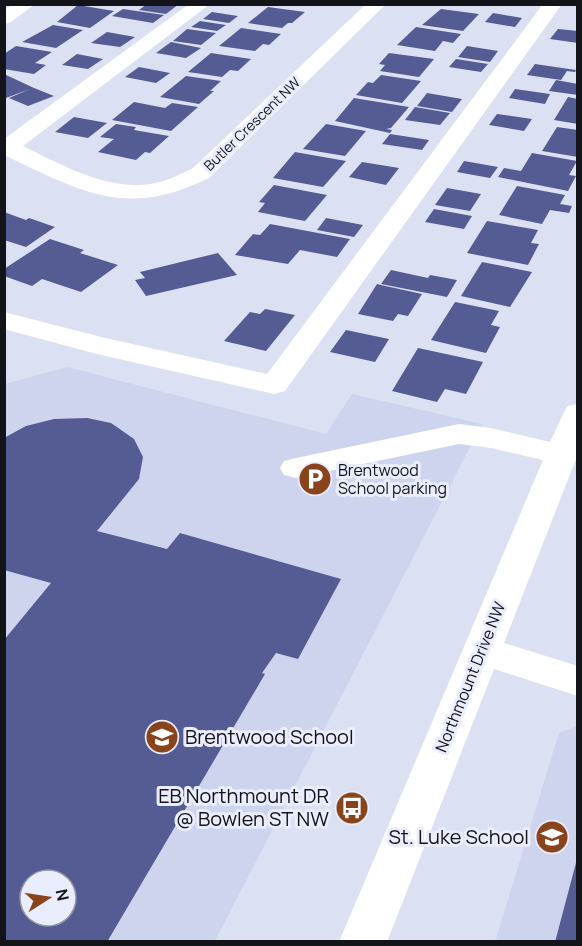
<svg xmlns="http://www.w3.org/2000/svg" width="582" height="946" viewBox="0 0 582 946" font-family="Manrope,sans-serif">
	<style>
		.built { fill: #cfd4ee; fill-rule: evenodd }
		.building { fill: #555c93; fill-rule: evenodd }
		.lines { fill: none; stroke-linecap: round; stroke-linejoin: round }
		.minor { fill: #fff; fill-rule: evenodd }
		.labels { text-anchor: middle; stroke-width: 6; stroke-linejoin: round; paint-order: stroke }
		.far-street-label { font-size: 14px; fill: #13141a; stroke: #eaedfd }
		.poi-label { font-size: 16px; fill: #13141a; stroke: #eaedfd; text-anchor: start }
		.street-label { font-size: 16px; fill: #13141a; stroke: #eaedfd }
		.near-poi-label { font-size: 20px; fill: #13141a; stroke: #eaedfd; text-anchor: end }
	</style>
	<rect width="100%" height="100%" fill="#dce0f3"/>
	<!-- built -->
	<path class="built" d="M67,367L326,434L352,394L482,424L215,941L5,942V384ZM30,880H66V916H30Z
		M577,726V941L495,942L559,733Z"/>
	<!-- building -->
	<path class="building" d="M147,4H179L166,14L139,10Z
		M78,5L114,11L90,28L57,22Z
		M268,7L305,12L292,23H288L282,28L248,23Z
		M123,9L164,15L153,23L112,16Z
		M441,9L479,14L463,31L422,25Z
		M212,12L238,16L229,23L203,19Z
		M493,13L522,18L515,27L485,22Z
		M200,21L226,25L217,31L191,27Z
		M53,25L83,30L56,48L22,42Z
		M416,27L461,34L453,43L443,41L435,51L397,45Z
		M241,28L281,34L269,45L263,44L255,51L219,46Z
		M187,29L216,33L201,45L173,41Z
		M558,29L578,31V43L550,39Z
		M107,32L135,37L120,47L91,43Z
		M171,42L201,48L186,58L156,53Z
		M16,46L52,52L35,63L46,65L34,74L4,69V54Z
		M467,46L498,51L490,62L458,57Z
		M211,53L224,55L251,59L238,71L230,70L222,77L188,72Z
		M389,53L434,59L419,77L380,71L385,65L379,64Z
		M77,54L103,59L88,69L62,65Z
		M456,59L488,64L481,72L449,67Z
		M535,64L569,69L576,70L575,72L567,71L561,80L527,75Z
		M139,67L170,73L156,83L125,77Z
		M4,74L34,88L54,96L28,106L9,98L30,89L6,98Z
		M381,75L421,81L402,103L356,95L368,82L373,83Z
		M186,76L221,81L210,91H214L199,104L160,97Z
		M556,80L578,84V95L549,91Z
		M515,89L550,94L545,104L509,98Z
		M427,93L462,99L452,112L417,106Z
		M568,97L578,99V124L554,120Z
		M354,98L409,107L391,128L386,129L392,130L390,133L335,121Z
		M134,102L165,108L172,103L198,107L171,131L112,120Z
		M415,107L450,113L440,125L405,120Z
		M497,114L532,119L524,131L489,125Z
		M74,117L107,123L88,138L55,132Z
		M116,124L136,127L134,130L169,136L150,153L145,152L136,160L98,152L114,139L100,137Z
		M326,124L366,131L345,156L303,149Z
		M557,127L578,130V157L542,151Z
		M390,134L429,140L422,150L382,144Z
		M295,152L346,161L323,187L273,178Z
		M532,153L577,161L569,175L576,176L568,191L498,177L504,168L521,171Z
		M464,161L498,167L490,178L457,172Z
		M362,162L399,168L386,185L349,177Z
		M274,185L327,195L305,221L258,212L265,203L259,202Z
		M517,186L565,195L560,204L572,206L569,213L550,210L542,224L499,215Z
		M447,188L481,194L470,211L435,205Z
		M434,209L472,216L464,229L425,222Z
		M4,212L26,220L29,218L55,227L26,247L4,240Z
		M326,218L363,225L354,237L317,230Z
		M487,221L538,230L531,243L539,244L528,265L467,253Z
		M270,224L350,239L337,257L300,250L288,264L235,255L253,234L260,235Z
		M50,239L84,250L80,253L118,265L81,292L42,279L32,286L4,276V269Z
		M218,253L237,275L146,296L135,280L145,278L140,272Z
		M482,262L532,272L510,307L461,296Z
		M391,270L428,278L430,275L457,280L447,297L381,284Z
		M377,284L381,285L422,294L408,316L398,314L393,321L358,314Z
		M455,302L499,311L491,325L500,327L486,353L431,340Z
		M265,309L295,315L266,351L224,341L250,312L260,314Z
		M346,330L389,339L375,362L330,352Z
		M418,348L483,362L466,394L445,389L437,402L392,391Z
		M87,418L111,423L134,439L143,457L139,479L97,531L167,549L180,533L341,579L298,659L276,653L262,673L265,674L107,942H4V640L51,583L4,570V438L26,426L54,419ZM30,880H66V916H30Z
		M577,859L578,942H555Z"/>
	<g class="lines">
		<!-- minor -->
		<path class="minor" d="M13,4H35L11,22L4,24V10Z
			M189,4H210L23,146C62,165 105,190 150,184C165,182 179,175 193,168L366,4H386L209,178C126,219 82,192 4,155V139Z
			M543,4H562L285,391L274,394L97,354L4,329V312L101,337L267,374Z
			M578,404V454L504,643L578,666V696L494,669L387,942H339L543,460L491,448L459,444L296,478L284,475L280,468L284,461L296,458L459,424L491,428L550,442L567,406Z"/>
	</g>
	<!-- icons -->
	<defs>
		<g id="parking-disc" transform="scale(1.725)"><circle r="9.5" fill="#89441c" stroke="#eaedfd"/><path d="M-3.5-5.5H1a3.5 3.5 0 0 1 0 7H-1V5.5H-3.5ZM-1-3.4V-.6H.8a1.4 1.4 0 0 0 0-2.8Z" fill="#fff"/></g>
		<g id="school-disc" transform="scale(1.725)"><circle r="9.5" fill="#89441c" stroke="#eaedfd"/><path d="M0-5L7-2L0 1L-7-2ZM-4 1L0 2.5L4 1V4Q0 6-4 4Z" fill="#fff"/></g>
		<g id="bus-disc" transform="scale(1.725)"><circle r="9.5" fill="#89441c" stroke="#eaedfd"/><path d="M-5-6H5V4H4V6H2V4H-2V6H-4V4H-5ZM-3.5-4V0h7V-4ZM-3.5 1.2v1.5H-2V1.2ZM2 1.2v1.5H3.5V1.2Z" fill="#fff"/></g>
	</defs>
	<g fill-rule="evenodd">
		<use href="#parking-disc" x="315" y="479"/>
		<use href="#school-disc" x="162" y="737"/>
		<use href="#bus-disc" x="352" y="808"/>
		<use href="#school-disc" x="552" y="837"/>
	</g>
	<g class="labels">
		<!-- far-street labels -->
		<g class="far-street-label">
			<text transform="translate(252 124) rotate(-44)" y="5">Butler Crescent NW</text>
		</g>
		<!-- poi labels -->
		<g class="poi-label">
			<text x="338" y="476">Brentwood<tspan x="338" dy="18">School parking</tspan></text>
		</g>
		<!-- street labels -->
		<g class="street-label">
			<text transform="translate(470 677) rotate(-68)" y="6">Northmount Drive NW</text>
		</g>
		<!-- near-poi labels -->
		<g class="near-poi-label">
			<text x="185" y="744" text-anchor="start">Brentwood School</text>
			<text x="329" y="803">EB Northmount DR<tspan x="329" dy="23">@ Bowlen ST NW</tspan></text>
			<text x="529" y="844">St. Luke School</text>
		</g>
	</g>
	<!-- border -->
	<rect width="582" height="946" fill="none" stroke="#13141a" stroke-width="12"/>
	<!-- north arrow -->
	<g transform="translate(48 898) rotate(78)"><circle r="28" fill="#eaedfd" stroke="#9496a2" stroke-width="1.5"/>
	<path d="M0-4.5L10 22L0 15L-10 22Z" fill="#89441c"/>
	<text y="-9" font-size="16" font-weight="bold" text-anchor="middle" fill="#13141a">N</text>
	</g>
</svg>
